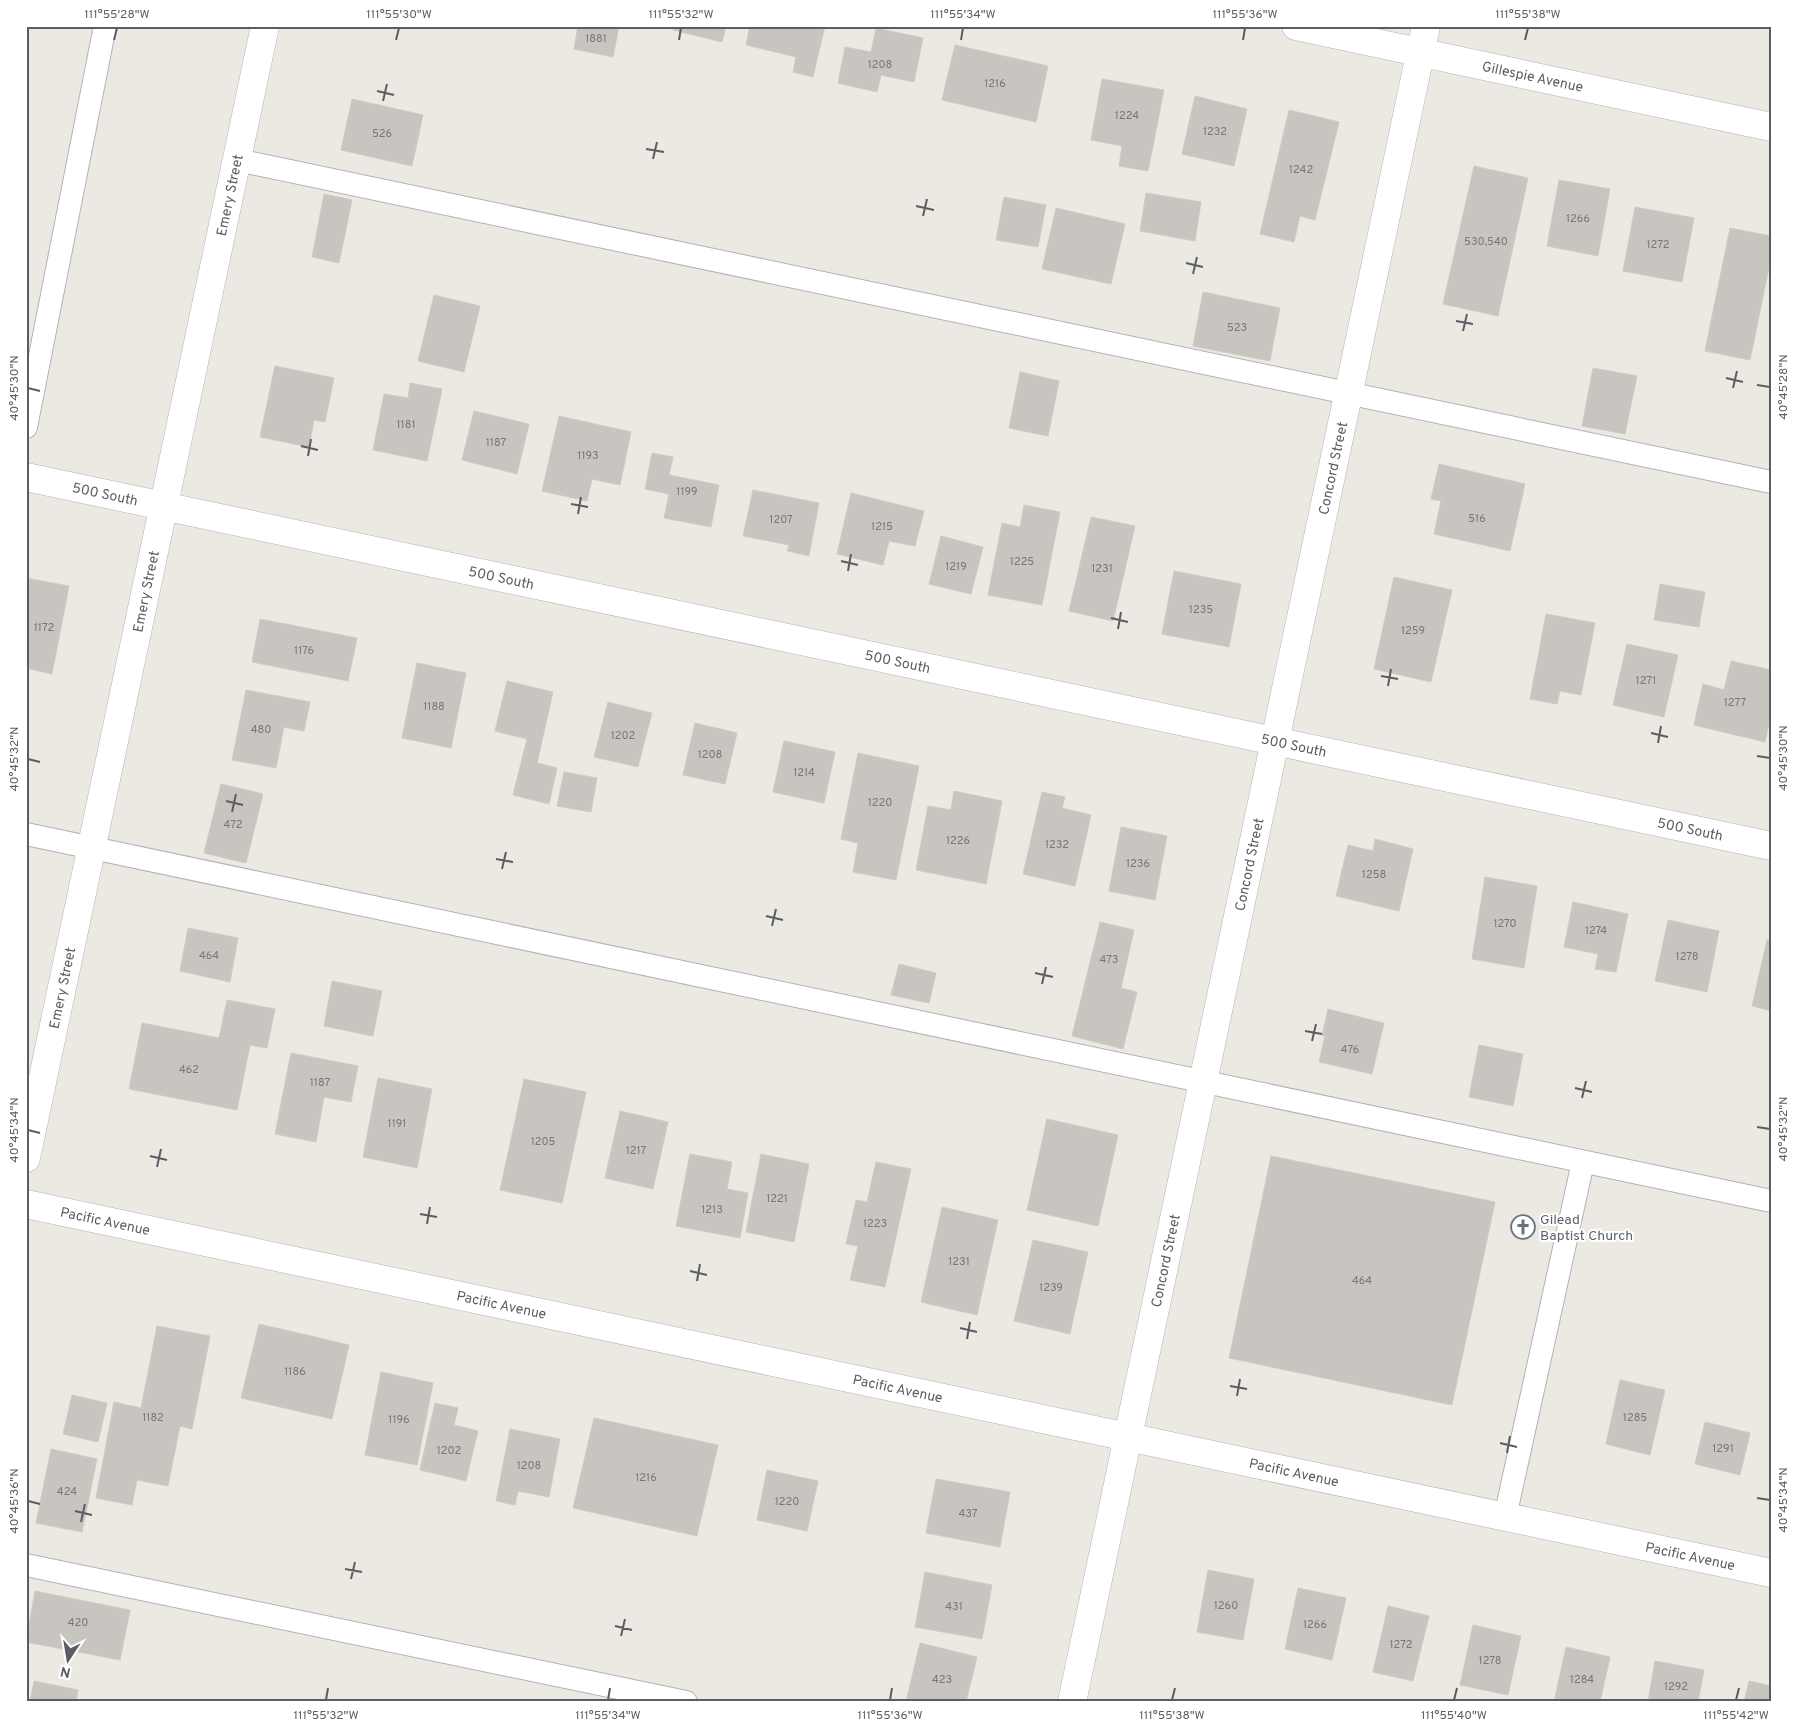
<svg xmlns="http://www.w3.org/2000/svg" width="1797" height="1728" viewBox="0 0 1797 1728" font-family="Overpass,sans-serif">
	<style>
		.building { fill: #c8c4bf; stroke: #d0cbc1 }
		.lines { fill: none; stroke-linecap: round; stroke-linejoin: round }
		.lane-casing { stroke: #b0b3b7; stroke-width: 24 }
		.street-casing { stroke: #b0b3b7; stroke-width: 29 }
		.lane { stroke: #fff; stroke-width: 22 }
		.street { stroke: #fff; stroke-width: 28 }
		.ticks { fill: none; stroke: #5a5e62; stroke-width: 2 }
		.labels { text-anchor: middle; stroke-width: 4; stroke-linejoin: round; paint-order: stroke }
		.number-label { font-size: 11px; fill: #767879 }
		.street-label { font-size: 14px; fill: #5a5e62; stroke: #fff }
		.worship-label { font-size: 14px; fill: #5b616d; stroke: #fff; text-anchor: start }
		.neatline { fill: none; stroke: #5a5e62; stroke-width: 2 }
		.ticks-label { font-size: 12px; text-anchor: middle; fill: #5a5e62 }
	</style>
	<rect width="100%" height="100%" fill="#ece9e2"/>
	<!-- building -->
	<path class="building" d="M578,26H619L613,57L574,49Z
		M674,26H726L722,42L673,30Z
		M750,26H825L813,77L793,72L796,57L746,45Z
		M876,28L923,38L914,82L881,75L877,92L838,83L845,47L871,52Z
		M955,45L1048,66L1036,122L942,100Z
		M1102,79L1164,90L1148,171L1119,166L1122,146L1091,140Z
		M1195,96L1247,109L1234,166L1182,154Z
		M352,99L423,115L412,166L341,150Z
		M1289,110L1339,122L1315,220L1300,216L1294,242L1260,234Z
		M1474,166L1528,178L1498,316L1443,304Z
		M1559,180L1610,189L1598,256L1547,246Z
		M1146,193L1201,202L1195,241L1140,231Z
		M324,194L352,200L339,263L312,257Z
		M1004,197L1046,205L1038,247L996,240Z
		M1635,207L1694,218L1682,282L1623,271Z
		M1056,208L1125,224L1111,284L1042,269Z
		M1730,228L1771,236V258L1750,360L1705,351Z
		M1203,292L1280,308L1270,361L1193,346Z
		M434,295L480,306L464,372L418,361Z
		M275,366L334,378L325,422L314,420L309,447L260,437Z
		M1593,368L1637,376L1625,434L1582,426Z
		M1020,372L1059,381L1048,436L1009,428Z
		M410,383L442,389L427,461L373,450L384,394L408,398Z
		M474,411L529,424L517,474L462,460Z
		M559,416L631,432L620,485L592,479L587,501L542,491Z
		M652,453L673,457L669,475L719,485L711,527L664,518L669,494L645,489Z
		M1439,464L1525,484L1510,551L1434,534L1441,501L1431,499Z
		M753,490L819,503L809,556L787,551L789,545L743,536Z
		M851,493L924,511L915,546L889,541L883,565L837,554Z
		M1024,505L1060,512L1042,605L988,595L1002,523L1020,527Z
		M1091,517L1135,526L1113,621L1069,611Z
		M941,536L983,547L971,594L929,584Z
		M1174,571L1241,584L1229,647L1162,634Z
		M1394,577L1452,590L1431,682L1374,669Z
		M26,578L69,586L52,674L26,668Z
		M1660,584L1705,592L1699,627L1654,620Z
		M1546,614L1595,623L1581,695L1560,691L1557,704L1530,699Z
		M260,619L357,638L348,681L252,662Z
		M1627,644L1678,655L1664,717L1613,705Z
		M1731,661L1771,670V715L1765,742L1694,725L1703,684L1724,690Z
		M417,663L466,673L451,748L402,738Z
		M507,681L553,692L537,763L557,768L549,804L513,795L527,739L495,731Z
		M246,690L310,702L304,731L284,727L276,768L232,760Z
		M608,702L652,713L638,767L594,757Z
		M695,723L737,733L725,784L683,775Z
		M784,741L835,752L824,803L773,792Z
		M858,753L919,766L896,880L853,872L858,843L841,839Z
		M564,772L597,778L591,812L557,806Z
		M221,784L263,794L246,863L204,853Z
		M954,791L1002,801L986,884L916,870L928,806L951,810Z
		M1042,792L1065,797L1062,808L1091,815L1075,886L1023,874Z
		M1121,827L1167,836L1155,900L1109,891Z
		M1375,839L1413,849L1399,911L1336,896L1348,845L1373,851Z
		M1485,877L1537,886L1524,968L1472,959Z
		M1573,902L1628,914L1616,972L1595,969L1598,954L1564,947Z
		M1668,920L1719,931L1707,992L1655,981Z
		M1100,922L1134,930L1121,988L1137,992L1123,1049L1072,1036Z
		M188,928L238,938L230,982L180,971Z
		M1767,940L1771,941V1011L1752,1006Z
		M899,964L936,973L929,1003L891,995Z
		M332,981L382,991L373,1036L324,1026Z
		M227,1000L275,1009L267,1048L250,1045L237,1110L129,1089L142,1023L219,1038Z
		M1328,1009L1384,1023L1372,1074L1319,1062L1325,1036H1322Z
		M1479,1045L1523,1054L1513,1106L1469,1097Z
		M291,1053L358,1066L351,1102L324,1097L316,1142L275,1134Z
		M378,1078L432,1089L417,1168L363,1157Z
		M524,1079L586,1092L562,1203L500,1190Z
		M620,1111L668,1122L653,1189L605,1178Z
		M1047,1119L1118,1135L1098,1226L1027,1210Z
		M690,1154L732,1162L727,1189L748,1193L740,1238L676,1226Z
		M761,1154L809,1164L794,1242L746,1232Z
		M1271,1156L1495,1202L1452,1405L1229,1358Z
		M876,1162L911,1169L885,1287L850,1280L858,1246L846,1244L856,1200L867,1202Z
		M942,1207L998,1220L977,1315L921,1302Z
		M1033,1240L1088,1252L1070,1334L1014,1321Z
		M259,1324L349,1345L332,1419L241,1398Z
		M157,1326L210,1336L192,1429L180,1426L168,1486L137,1480L132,1505L96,1498L114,1402L141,1408Z
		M381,1372L433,1383L417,1465L365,1455Z
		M1620,1380L1665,1390L1650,1455L1606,1444Z
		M72,1395L107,1403L98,1442L63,1434Z
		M435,1403L458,1408L454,1425L478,1431L466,1481L420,1470Z
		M594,1418L718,1445L697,1536L573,1508Z
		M1705,1422L1750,1433L1740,1475L1695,1464Z
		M510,1429L560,1439L549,1497L518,1491L515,1505L496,1501Z
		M51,1449L97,1459L82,1532L36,1523Z
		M767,1470L818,1481L807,1531L757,1520Z
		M936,1479L1010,1492L1000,1547L926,1533Z
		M1208,1570L1254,1579L1243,1640L1197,1632Z
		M925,1572L992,1585L982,1639L915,1627Z
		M1298,1588L1346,1598L1332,1660L1285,1649Z
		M35,1591L130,1610L120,1660L26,1642Z
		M1388,1606L1429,1616L1413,1681L1373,1672Z
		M1473,1625L1521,1636L1508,1695L1460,1685Z
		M920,1643L977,1657L966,1702H906Z
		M1566,1647L1610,1657L1600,1702H1554Z
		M1655,1661L1704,1670L1698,1702H1648Z
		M34,1681L78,1690L76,1702H30Z
		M1749,1681L1771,1686V1702H1744Z"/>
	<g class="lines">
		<!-- lane casing -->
		<g class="lane-casing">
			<path id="lane" d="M237,160L1771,482
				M26,427L105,26
				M26,834L1771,1201
				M1505,1517L1583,1162
				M26,1565L686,1702"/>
		</g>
		<!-- street casing -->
		<g class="street-casing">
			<g id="street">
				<path id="s1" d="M1296,26L1771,127"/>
				<path id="s2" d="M26,477L1771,846"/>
				<path id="s3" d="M26,1158L265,26"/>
				<path id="s4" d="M26,1204L1771,1573"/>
				<path id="s5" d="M1072,1702L1426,26"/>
			</g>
		</g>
		<!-- lane -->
		<use href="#lane" class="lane"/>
		<!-- street -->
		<use href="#street" class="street"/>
	</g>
	<!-- ticks -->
	<path class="ticks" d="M114,40L117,28M396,40L399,28M679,40L681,28M961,40L963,28M1243,40L1245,28M1525,40L1528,28M377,91L394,95M383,101L387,84M646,149L664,152M653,159L657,142M916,206L934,210M923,216L927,199M1186,263L1203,267M1193,274L1197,257M1456,321L1473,324M1463,331L1467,314M1726,378L1743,382M1757,385L1770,387M28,388L40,391M1733,388L1737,371M301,446L318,450M308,456L311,439M571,504L588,507M578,514L581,497M841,561L858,565M848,571L851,554M1111,618L1128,622M1118,629L1121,612M1381,676L1398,679M1388,686L1391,669M1651,733L1668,737M1658,743L1661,726M1757,756L1770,758M28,759L40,762M226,801L243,805M232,812L236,794M496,859L513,862M502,869L506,852M766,916L783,920M772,926L776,909M1035,973L1053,977M1042,984L1046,967M1305,1031L1322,1034M1312,1041L1316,1024M1575,1088L1592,1092M1582,1098L1586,1081M1757,1127L1770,1129M28,1130L40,1133M150,1156L167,1160M157,1167L161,1149M420,1214L437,1217M427,1224L430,1207M690,1271L707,1275M697,1281L700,1264M960,1328L977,1332M967,1339L970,1322M1230,1386L1247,1389M1237,1396L1240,1379M1500,1443L1517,1447M1507,1453L1510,1436M1757,1498L1770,1500M28,1501L40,1504M75,1511L92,1515M81,1522L85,1504M345,1569L362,1572M351,1579L355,1562M615,1626L632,1630M621,1636L625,1619M326,1700L328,1688M608,1700L610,1688M890,1700L892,1688M1172,1700L1175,1688M1454,1700L1457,1688M1736,1700L1739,1688"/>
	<!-- icons -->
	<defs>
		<g id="church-ring" transform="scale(1.25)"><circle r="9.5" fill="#fff" stroke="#6b7280" stroke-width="1.5"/><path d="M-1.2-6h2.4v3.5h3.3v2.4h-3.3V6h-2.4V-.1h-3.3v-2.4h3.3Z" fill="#6b7280"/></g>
	</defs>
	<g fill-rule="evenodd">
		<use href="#church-ring" x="1523" y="1227"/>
	</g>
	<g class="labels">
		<!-- number labels -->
		<g class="number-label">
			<text x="596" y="42">1881</text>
			<text x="880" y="68">1208</text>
			<text x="995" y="87">1216</text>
			<text x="1127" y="119">1224</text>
			<text x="1215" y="135">1232</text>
			<text x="382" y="137">526</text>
			<text x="1301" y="173">1242</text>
			<text x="1578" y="222">1266</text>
			<text x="1486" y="245">530,540</text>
			<text x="1658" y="248">1272</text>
			<text x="1237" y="331">523</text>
			<text x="406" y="428">1181</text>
			<text x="496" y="446">1187</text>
			<text x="588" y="459">1193</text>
			<text x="687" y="495">1199</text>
			<text x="1477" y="522">516</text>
			<text x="781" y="523">1207</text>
			<text x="882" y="530">1215</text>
			<text x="1022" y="565">1225</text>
			<text x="956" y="570">1219</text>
			<text x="1102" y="572">1231</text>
			<text x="1201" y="613">1235</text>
			<text x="44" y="631">1172</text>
			<text x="1413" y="634">1259</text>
			<text x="304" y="654">1176</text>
			<text x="1646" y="684">1271</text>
			<text x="1735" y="706">1277</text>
			<text x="434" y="710">1188</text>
			<text x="261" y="733">480</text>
			<text x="623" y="739">1202</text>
			<text x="710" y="758">1208</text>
			<text x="804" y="776">1214</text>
			<text x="880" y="806">1220</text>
			<text x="233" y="828">472</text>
			<text x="958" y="844">1226</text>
			<text x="1057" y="848">1232</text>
			<text x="1138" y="867">1236</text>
			<text x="1374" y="878">1258</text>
			<text x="1505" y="927">1270</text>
			<text x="1596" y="934">1274</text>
			<text x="209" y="959">464</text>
			<text x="1687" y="960">1278</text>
			<text x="1109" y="963">473</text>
			<text x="1350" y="1053">476</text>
			<text x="189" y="1073">462</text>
			<text x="320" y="1086">1187</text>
			<text x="397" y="1127">1191</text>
			<text x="543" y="1145">1205</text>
			<text x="636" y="1154">1217</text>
			<text x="777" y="1202">1221</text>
			<text x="712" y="1213">1213</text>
			<text x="875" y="1227">1223</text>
			<text x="959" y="1265">1231</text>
			<text x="1362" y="1284">464</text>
			<text x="1051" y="1291">1239</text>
			<text x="295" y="1375">1186</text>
			<text x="153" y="1421">1182</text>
			<text x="1635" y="1421">1285</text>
			<text x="399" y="1423">1196</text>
			<text x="1723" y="1452">1291</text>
			<text x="449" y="1454">1202</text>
			<text x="529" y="1469">1208</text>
			<text x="646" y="1481">1216</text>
			<text x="67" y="1495">424</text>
			<text x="787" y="1505">1220</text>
			<text x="968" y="1517">437</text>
			<text x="1226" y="1609">1260</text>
			<text x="954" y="1610">431</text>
			<text x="78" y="1626">420</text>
			<text x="1315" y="1628">1266</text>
			<text x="1401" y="1648">1272</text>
			<text x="1490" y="1664">1278</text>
			<text x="942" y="1683">423</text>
			<text x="1582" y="1683">1284</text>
			<text x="1676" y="1690">1292</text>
		</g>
		<!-- street labels -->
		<g class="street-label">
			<text dy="5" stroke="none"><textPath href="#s1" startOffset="242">Gillespie Avenue</textPath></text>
			<text dy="5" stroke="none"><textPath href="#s3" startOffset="984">Emery Street</textPath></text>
			<text dy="5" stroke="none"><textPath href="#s5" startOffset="1261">Concord Street</textPath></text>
			<text dy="5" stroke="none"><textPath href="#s2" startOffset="81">500 South</textPath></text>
			<text dy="5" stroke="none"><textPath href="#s2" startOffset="486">500 South</textPath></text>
			<text dy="5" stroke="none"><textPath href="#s3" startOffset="579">Emery Street</textPath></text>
			<text dy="5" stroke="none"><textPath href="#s2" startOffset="891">500 South</textPath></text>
			<text dy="5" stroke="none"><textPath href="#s2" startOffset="1296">500 South</textPath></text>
			<text dy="5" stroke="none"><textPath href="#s2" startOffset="1701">500 South</textPath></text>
			<text dy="5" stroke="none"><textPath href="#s5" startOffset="856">Concord Street</textPath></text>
			<text dy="5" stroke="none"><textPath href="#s3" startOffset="174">Emery Street</textPath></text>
			<text dy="5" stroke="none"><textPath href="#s4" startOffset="81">Pacific Avenue</textPath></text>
			<text dy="5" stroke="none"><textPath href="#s5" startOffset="451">Concord Street</textPath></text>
			<text dy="5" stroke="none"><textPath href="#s4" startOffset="486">Pacific Avenue</textPath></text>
			<text dy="5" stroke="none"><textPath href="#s4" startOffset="891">Pacific Avenue</textPath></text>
			<text dy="5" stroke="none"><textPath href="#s4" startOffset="1296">Pacific Avenue</textPath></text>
			<text dy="5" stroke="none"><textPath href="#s4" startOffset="1701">Pacific Avenue</textPath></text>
		</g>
		<!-- worship labels -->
		<g class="worship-label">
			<text x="1540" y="1224">Gilead<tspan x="1540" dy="16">Baptist Church</tspan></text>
		</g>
	</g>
	<!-- border -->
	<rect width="1797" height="1728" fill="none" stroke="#ffffff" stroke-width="55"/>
	<!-- north arrow -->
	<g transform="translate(68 1660) rotate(192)" stroke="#ffffff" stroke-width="4" paint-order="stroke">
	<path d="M0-4L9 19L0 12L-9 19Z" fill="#5a5e62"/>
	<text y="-8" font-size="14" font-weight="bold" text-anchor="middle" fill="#5a5e62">N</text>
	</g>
	<rect x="28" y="28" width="1742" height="1672" class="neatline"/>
	<g class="ticks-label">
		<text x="117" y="18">111°55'28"W</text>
		<text x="399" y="18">111°55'30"W</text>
		<text x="681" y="18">111°55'32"W</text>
		<text x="963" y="18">111°55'34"W</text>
		<text x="1245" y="18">111°55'36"W</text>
		<text x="1528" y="18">111°55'38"W</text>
		<text transform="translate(1783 387) rotate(-90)" y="4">40°45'28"N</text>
		<text transform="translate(14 388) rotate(-90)" y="4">40°45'30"N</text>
		<text transform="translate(1783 758) rotate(-90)" y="4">40°45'30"N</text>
		<text transform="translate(14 759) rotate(-90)" y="4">40°45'32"N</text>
		<text transform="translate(1783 1129) rotate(-90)" y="4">40°45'32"N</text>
		<text transform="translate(14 1130) rotate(-90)" y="4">40°45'34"N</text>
		<text transform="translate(1783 1500) rotate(-90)" y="4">40°45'34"N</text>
		<text transform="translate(14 1501) rotate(-90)" y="4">40°45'36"N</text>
		<text x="326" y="1719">111°55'32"W</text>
		<text x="608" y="1719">111°55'34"W</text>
		<text x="890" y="1719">111°55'36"W</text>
		<text x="1172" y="1719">111°55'38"W</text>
		<text x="1454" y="1719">111°55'40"W</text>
		<text x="1736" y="1719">111°55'42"W</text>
	</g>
</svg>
